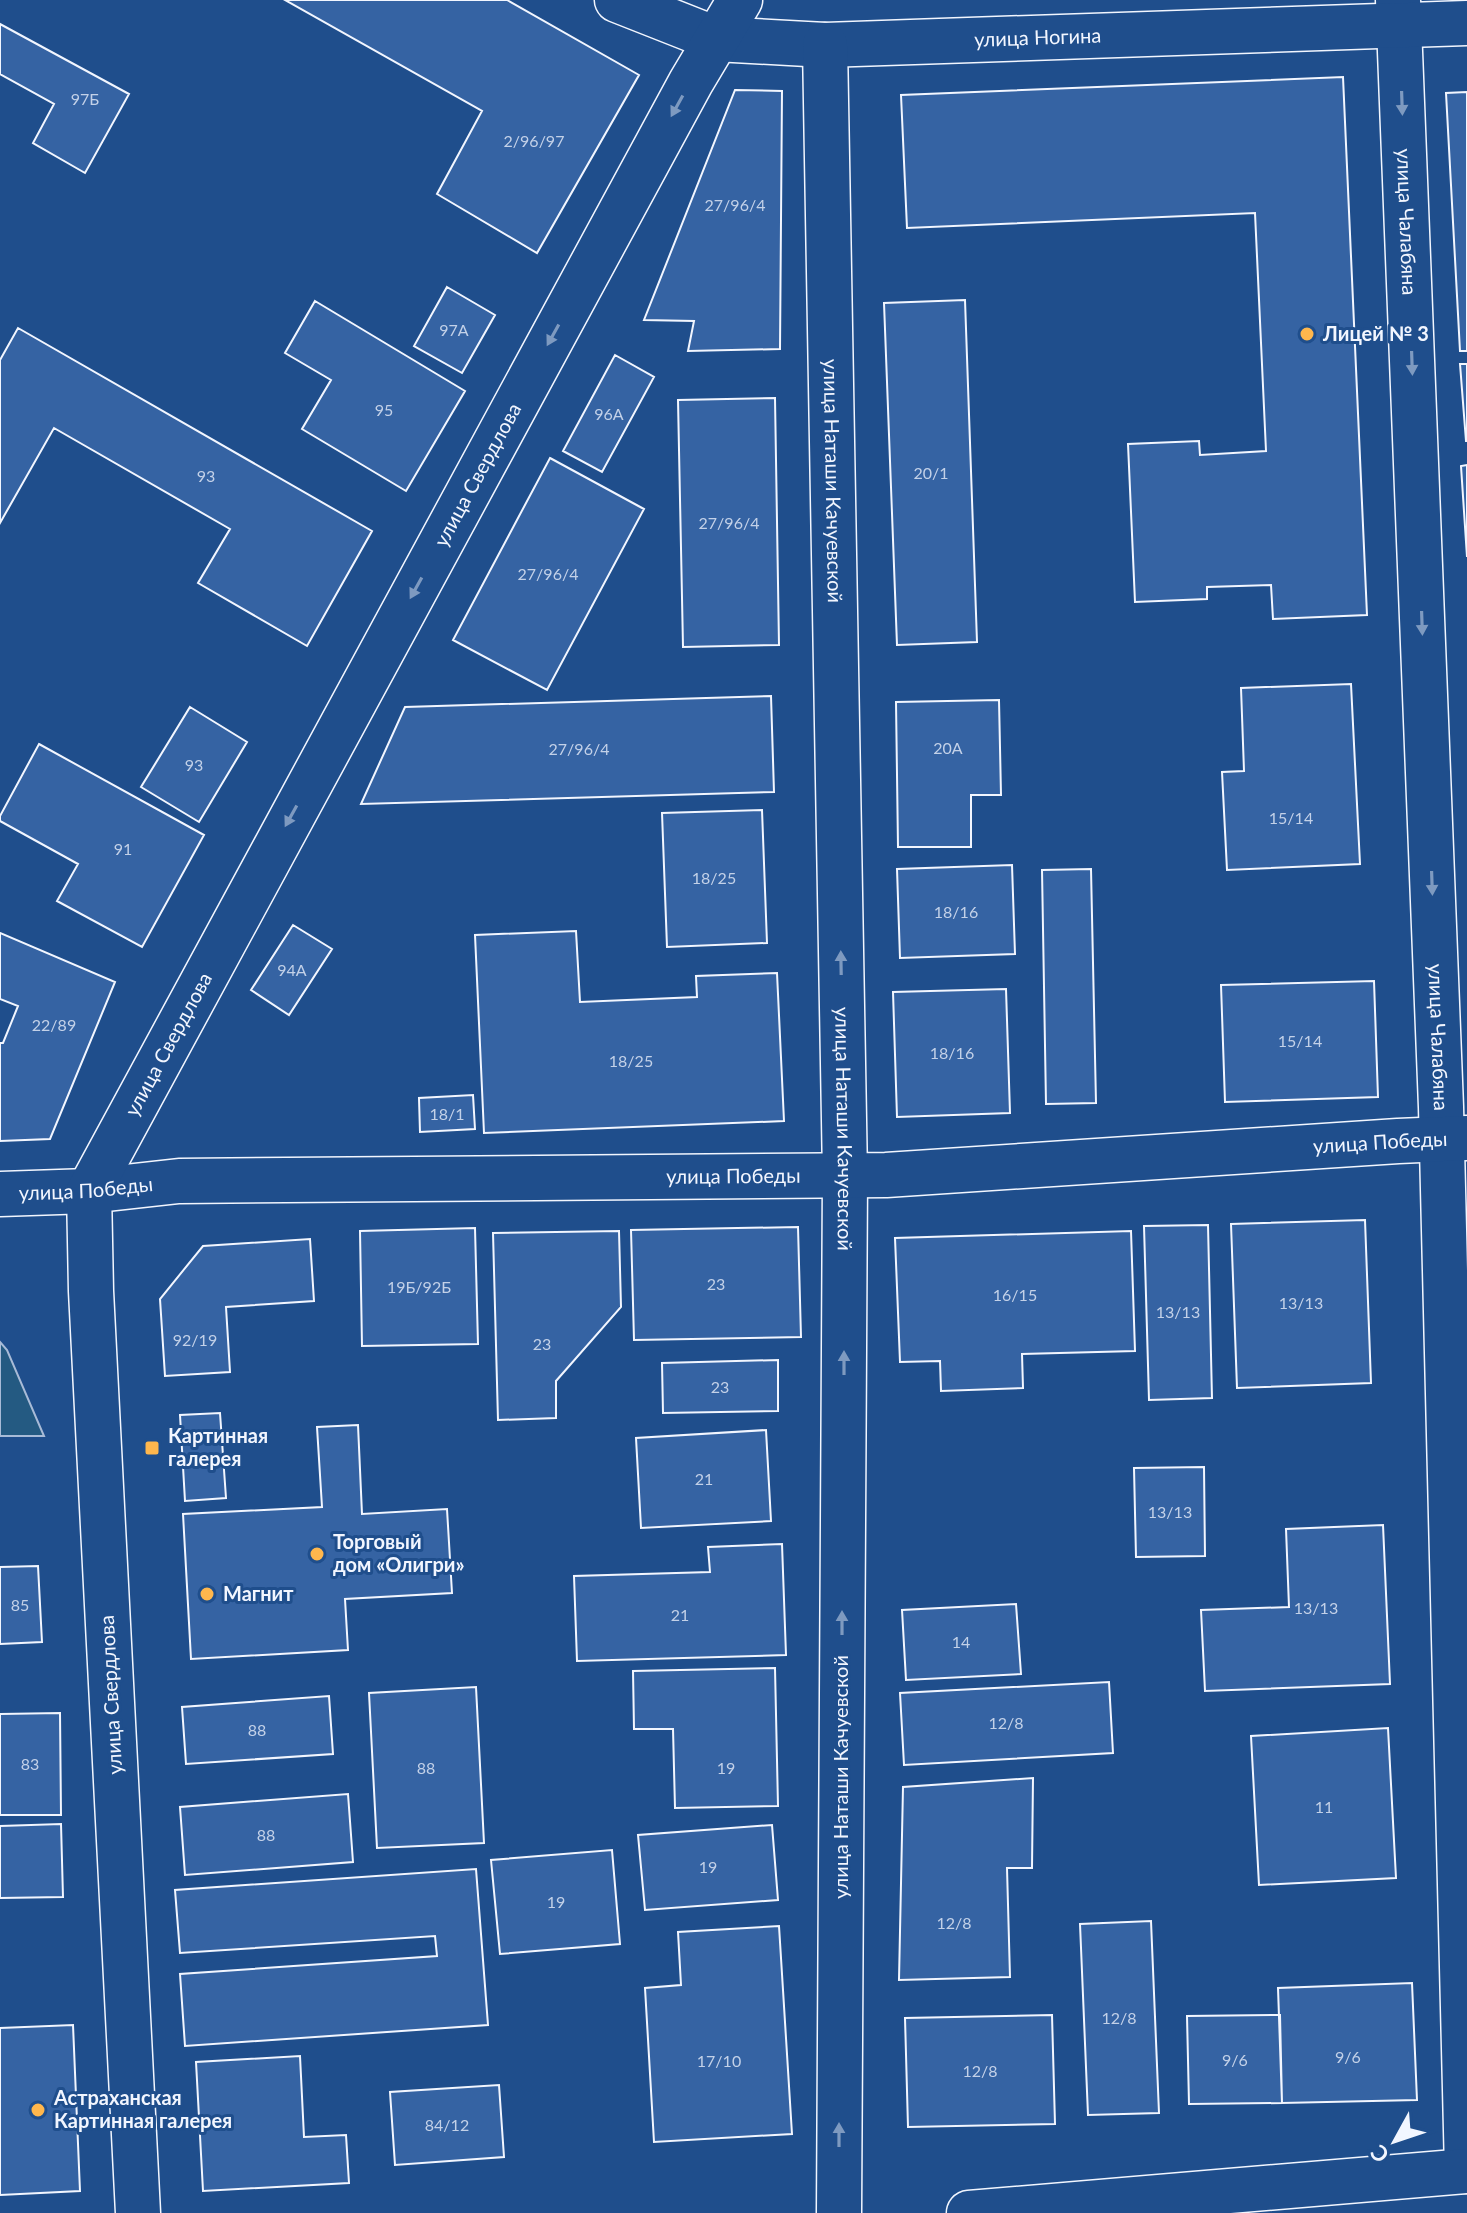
<svg xmlns="http://www.w3.org/2000/svg" width="1467" height="2213" viewBox="0 0 1467 2213" font-family="Lato,sans-serif">
	<style>
		.green { fill: #245a82; stroke: #a8bbd7; stroke-width: 2 }
		.building { fill: #3563a3; stroke: #f2f6ff; stroke-width: 2 }
		.lines { fill: none; stroke-linecap: round; stroke-linejoin: round }
		.street-casing { stroke: #f2f6ff; stroke-width: 47 }
		.secondary-casing { stroke: #f2f6ff; stroke-width: 47 }
		.street { stroke: #1f4e8c; stroke-width: 44 }
		.secondary { stroke: #1f4e8c; stroke-width: 44 }
		.oneway { fill: #7e9ac0 }
		.poi-dot { fill: #ffb74d; stroke: #1f4e8c; stroke-width: 3 }
		.labels { text-anchor: middle; stroke-width: 6; stroke-linejoin: round; paint-order: stroke }
		.number-label { font-size: 16px; fill: #c3d1e8 }
		.street-label { font-size: 20px; fill: #f2f6ff; stroke: #1f4e8c }
		.poi-label { font-size: 20px; font-weight: bold; fill: #f2f6ff; stroke: #1f4e8c; text-anchor: start }
	</style>
	<rect width="100%" height="100%" fill="#1f4e8c"/>
	<!-- green -->
	<path class="green" d="M0,1342L7,1350L44,1436H0Z"/>
	<!-- building -->
	<path class="building" d="M285,0H507L639,75L537,253L437,194L482,111Z
		M0,24L129,94L85,173L33,143L54,104L0,74Z
		M1343,77L1367,615L1273,619L1271,585L1207,587V599L1135,602L1128,444L1199,441L1200,455L1266,451L1255,213L907,228L901,95Z
		M735,90L782,91L780,349L688,351L694,321L644,320Z
		M1467,92V351H1460L1446,93Z
		M447,287L495,315L462,373L414,346Z
		M965,300L977,642L897,645L884,303Z
		M315,301L465,391L406,491L302,429L331,380L285,353Z
		M18,328L372,531L307,646L198,583L230,529L54,428L0,523V360Z
		M615,355L654,377L602,472L563,451Z
		M1460,364H1467V441H1466Z
		M775,398L779,645L683,647L678,400Z
		M550,458L644,509L547,690L453,640Z
		M1467,465V557L1461,466Z
		M1351,684L1360,864L1227,870L1222,772L1244,771L1241,688Z
		M771,696L774,792L361,804L405,707Z
		M999,700L1001,795H971V847H898L896,702Z
		M190,707L247,742L199,822L141,787Z
		M39,744L204,835L142,947L57,901L78,864L0,821V816Z
		M762,810L767,943L667,947L662,813Z
		M1012,865L1015,954L900,958L897,869Z
		M1091,869L1096,1103L1046,1104L1042,870Z
		M293,925L332,949L289,1015L251,990Z
		M576,931L580,1002L697,997L696,976L777,973L784,1121L484,1133L475,935Z
		M0,933L115,982L50,1139L0,1141V1043H3L18,1006L0,999Z
		M1374,981L1378,1097L1225,1102L1221,985Z
		M1006,989L1010,1113L897,1117L893,992Z
		M473,1095L475,1129L420,1132L419,1098Z
		M1365,1220L1371,1383L1237,1388L1231,1224Z
		M1208,1225L1212,1398L1149,1400L1144,1226Z
		M798,1227L801,1337L634,1340L631,1230Z
		M475,1228L478,1344L362,1346L360,1231Z
		M619,1231L621,1307L556,1381V1418L498,1420L493,1233Z
		M1131,1231L1135,1351L1022,1354L1023,1388L941,1391L940,1361L900,1362L895,1238Z
		M310,1239L314,1301L226,1307L230,1372L165,1376L160,1299L203,1246Z
		M778,1360V1411L663,1413L662,1363Z
		M220,1413L226,1498L185,1501L180,1415Z
		M358,1425L362,1514L447,1509L452,1593L345,1599L348,1650L191,1659L183,1514L322,1507L317,1427Z
		M766,1430L771,1521L641,1528L636,1438Z
		M1204,1467L1205,1556L1136,1557L1134,1468Z
		M1383,1525L1390,1684L1205,1691L1201,1610L1289,1607L1286,1529Z
		M782,1544L786,1655L577,1661L574,1576L710,1572L708,1547Z
		M38,1566L42,1642L0,1644V1567Z
		M1016,1604L1021,1674L906,1680L902,1610Z
		M775,1668L778,1806L675,1808L673,1729H634L633,1671Z
		M1109,1682L1113,1753L904,1765L900,1693Z
		M476,1687L484,1843L377,1848L369,1693Z
		M329,1696L333,1754L186,1764L182,1707Z
		M60,1713L61,1815H0V1714Z
		M1388,1728L1396,1878L1259,1885L1251,1736Z
		M1033,1778L1032,1868H1007L1010,1977L899,1980L903,1787Z
		M348,1794L353,1862L185,1875L180,1807Z
		M61,1824L63,1897L0,1898V1826Z
		M772,1825L778,1900L645,1910L638,1835Z
		M612,1850L620,1944L500,1954L491,1860Z
		M476,1869L488,2025L185,2046L180,1974L437,1956L435,1936L180,1953L175,1890Z
		M1151,1921L1159,2113L1088,2115L1080,1924Z
		M779,1926L792,2134L654,2142L645,1988L681,1985L678,1932Z
		M1412,1983L1417,2100L1282,2103L1278,1988Z
		M1052,2015L1055,2124L908,2127L905,2018Z
		M1280,2015L1282,2103L1189,2104L1187,2016Z
		M73,2025L80,2191L0,2195V2028Z
		M300,2056L304,2137L346,2135L349,2183L203,2191L196,2062Z
		M499,2085L504,2157L395,2165L390,2092Z"/>
	<g class="lines">
		<!-- street casing -->
		<g class="street-casing">
			<g id="street">
				<path id="s1" d="M1398,0L1441,1107L1467,2171"/>
				<path id="s2" d="M716,39L825,45L1467,23"/>
				<path id="s3" d="M825,45L845,1176L839,2213"/>
				<path d="M969,2213L1467,2171"/>
			</g>
		</g>
		<!-- secondary casing -->
		<g class="secondary-casing">
			<g id="secondary">
				<path d="M617,0L716,39"/>
				<path id="s4" d="M0,1194L89,1191L179,1181L886,1175L1398,1141L1467,1138"/>
				<path id="s5" d="M138,2213L91,1291L89,1191L691,82L740,0"/>
			</g>
		</g>
		<!-- street -->
		<use href="#street" class="street"/>
		<!-- secondary -->
		<use href="#secondary" class="secondary"/>
	</g>
	<!-- one-way arrows -->
	<defs><path id="oneway-solid" d="M-6-.8H1V-3.2L6.5 0L1 3.2V.8H-6Z" transform="scale(2)"/></defs>
	<g class="oneway">
		<use href="#oneway-solid" transform="translate(1402 103) rotate(88)"/>
		<use href="#oneway-solid" transform="translate(677 106) rotate(119)"/>
		<use href="#oneway-solid" transform="translate(553 335) rotate(119)"/>
		<use href="#oneway-solid" transform="translate(1412 363) rotate(88)"/>
		<use href="#oneway-solid" transform="translate(416 588) rotate(119)"/>
		<use href="#oneway-solid" transform="translate(1422 623) rotate(88)"/>
		<use href="#oneway-solid" transform="translate(291 816) rotate(119)"/>
		<use href="#oneway-solid" transform="translate(1432 883) rotate(88)"/>
		<use href="#oneway-solid" transform="translate(841 963) rotate(-91)"/>
		<use href="#oneway-solid" transform="translate(844 1363) rotate(-90)"/>
		<use href="#oneway-solid" transform="translate(842 1623) rotate(-90)"/>
		<use href="#oneway-solid" transform="translate(839 2135) rotate(-90)"/>
	</g>
	<!-- markers -->
	<g class="poi-dot">
		<circle cx="1307" cy="334" r="8"/>
		<rect x="144" y="1440" width="16" height="16" rx="4"/>
		<circle cx="317" cy="1554" r="8"/>
		<circle cx="207" cy="1594" r="8"/>
		<circle cx="38" cy="2110" r="8"/>
	</g>
	<g class="labels">
		<!-- number labels -->
		<g class="number-label">
			<text x="85" y="105">97Б</text>
			<text x="534" y="147">2/96/97</text>
			<text x="735" y="211">27/96/4</text>
			<text x="454" y="336">97А</text>
			<text x="384" y="416">95</text>
			<text x="609" y="420">96А</text>
			<text x="931" y="479">20/1</text>
			<text x="206" y="482">93</text>
			<text x="729" y="529">27/96/4</text>
			<text x="548" y="580">27/96/4</text>
			<text x="948" y="754">20А</text>
			<text x="579" y="755">27/96/4</text>
			<text x="194" y="771">93</text>
			<text x="1291" y="824">15/14</text>
			<text x="123" y="855">91</text>
			<text x="714" y="884">18/25</text>
			<text x="956" y="918">18/16</text>
			<text x="292" y="976">94А</text>
			<text x="54" y="1031">22/89</text>
			<text x="1300" y="1047">15/14</text>
			<text x="952" y="1059">18/16</text>
			<text x="631" y="1067">18/25</text>
			<text x="447" y="1120">18/1</text>
			<text x="716" y="1290">23</text>
			<text x="419" y="1293">19Б/92Б</text>
			<text x="1015" y="1301">16/15</text>
			<text x="1301" y="1309">13/13</text>
			<text x="1178" y="1318">13/13</text>
			<text x="195" y="1346">92/19</text>
			<text x="542" y="1350">23</text>
			<text x="720" y="1393">23</text>
			<text x="704" y="1485">21</text>
			<text x="1170" y="1518">13/13</text>
			<text x="20" y="1611">85</text>
			<text x="1316" y="1614">13/13</text>
			<text x="680" y="1621">21</text>
			<text x="961" y="1648">14</text>
			<text x="1006" y="1729">12/8</text>
			<text x="257" y="1736">88</text>
			<text x="30" y="1770">83</text>
			<text x="426" y="1774">88</text>
			<text x="726" y="1774">19</text>
			<text x="1324" y="1813">11</text>
			<text x="266" y="1841">88</text>
			<text x="708" y="1873">19</text>
			<text x="556" y="1908">19</text>
			<text x="954" y="1929">12/8</text>
			<text x="1119" y="2024">12/8</text>
			<text x="1348" y="2063">9/6</text>
			<text x="1235" y="2066">9/6</text>
			<text x="719" y="2067">17/10</text>
			<text x="980" y="2077">12/8</text>
			<text x="447" y="2131">84/12</text>
		</g>
		<!-- street labels -->
		<g class="street-label">
			<text dy="7" stroke="none"><textPath href="#s2" startOffset="322">улица Ногина</textPath></text>
			<text dy="7" stroke="none"><textPath href="#s1" startOffset="222">улица Чалабяна</textPath></text>
			<text dy="7" stroke="none"><textPath href="#s5" startOffset="1838">улица Свердлова</textPath></text>
			<text dy="7" stroke="none"><textPath href="#s3" startOffset="436">улица Наташи Качуевской</textPath></text>
			<text dy="7" stroke="none"><textPath href="#s1" startOffset="1038">улица Чалабяна</textPath></text>
			<text dy="7" stroke="none"><textPath href="#s5" startOffset="1190">улица Свердлова</textPath></text>
			<text dy="7" stroke="none"><textPath href="#s3" startOffset="1084">улица Наташи Качуевской</textPath></text>
			<text dy="7" stroke="none"><textPath href="#s4" startOffset="1382">улица Победы</textPath></text>
			<text dy="7" stroke="none"><textPath href="#s4" startOffset="734">улица Победы</textPath></text>
			<text dy="7" stroke="none"><textPath href="#s4" startOffset="86">улица Победы</textPath></text>
			<text transform="translate(111 1695) rotate(-93)" y="7">улица Свердлова</text>
			<text transform="translate(841 1777) rotate(-90)" y="7">улица Наташи Качуевской</text>
		</g>
		<!-- poi labels -->
		<g class="poi-label">
			<text x="1323" y="341">Лицей № 3</text>
			<text x="168" y="1443">Картинная<tspan x="168" dy="23">галерея</tspan></text>
			<text x="333" y="1549">Торговый<tspan x="333" dy="23">дом «Олигри»</tspan></text>
			<text x="223" y="1601">Магнит</text>
			<text x="54" y="2105">Астраханская<tspan x="54" dy="23">Картинная галерея</tspan></text>
		</g>
	</g>
	<!-- north arrow -->
	<g transform="translate(1395 2141) rotate(230)" stroke="#1f4e8c" stroke-width="6" paint-order="stroke">
	<path d="M0-6L14 30L0 20L-14 30Z" fill="#f2f6ff"/>
	<text y="-12" font-size="22" font-weight="bold" text-anchor="middle" fill="#f2f6ff">С</text>
	</g>
</svg>
